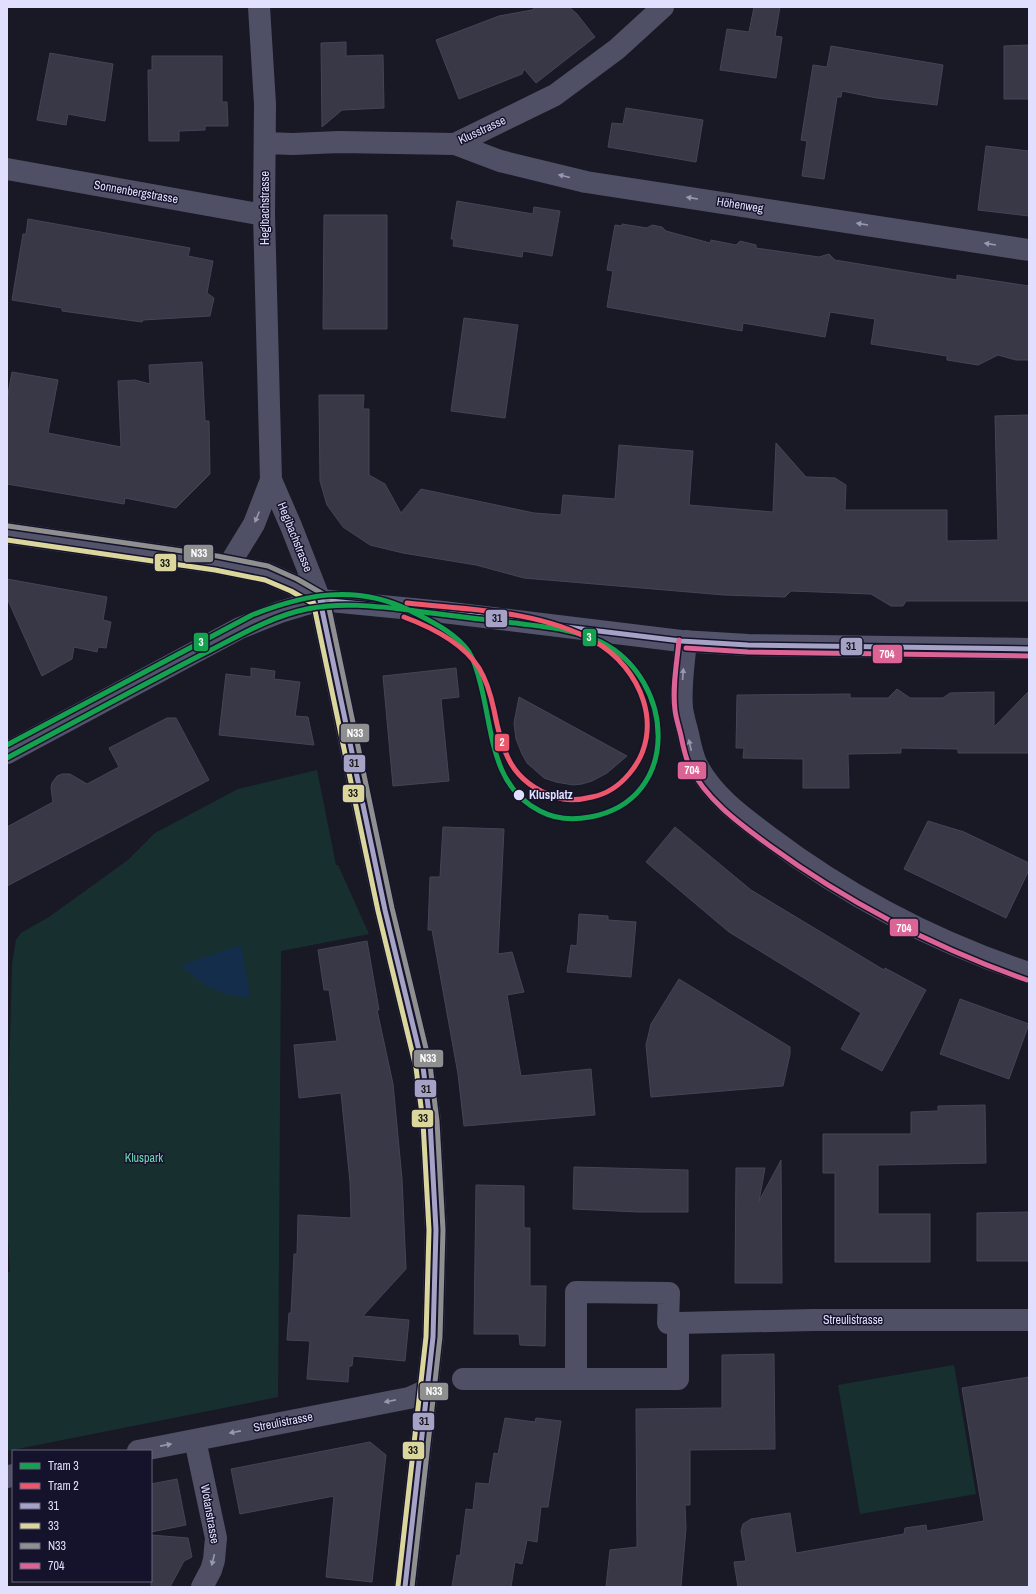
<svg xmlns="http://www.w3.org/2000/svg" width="1036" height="1594" viewBox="0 0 1036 1594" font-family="'Archivo Narrow',sans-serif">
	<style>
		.green { fill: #17302f }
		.water { fill: #142d4a }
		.building { fill: #393846; stroke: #454457 }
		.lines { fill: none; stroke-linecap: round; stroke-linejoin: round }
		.street { stroke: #4f5065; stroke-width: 22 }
		.secondary { stroke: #53546b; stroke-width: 22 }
		.bus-1-casing { stroke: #15132b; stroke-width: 8 }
		.bus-2-casing { stroke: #15132b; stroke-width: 8 }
		.bus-3-casing { stroke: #15132b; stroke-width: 8 }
		.bus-4-casing { stroke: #15132b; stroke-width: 8 }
		.bus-1 { stroke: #a5a2c6; stroke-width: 5 }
		.bus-2 { stroke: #dad69c; stroke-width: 5 }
		.bus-3 { stroke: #8f8f8f; stroke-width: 5 }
		.bus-4 { stroke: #dc6494; stroke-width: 5 }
		.tram-1-casing { stroke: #15132b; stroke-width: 8 }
		.tram-2-casing { stroke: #15132b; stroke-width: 8 }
		.tram-1 { stroke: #13a24e; stroke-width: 5 }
		.tram-2 { stroke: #ed576b; stroke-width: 5 }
		.oneway { fill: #9898b1 }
		.stop-dot { fill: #e0dffd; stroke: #15132b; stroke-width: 1.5 }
		.labels { text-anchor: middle; stroke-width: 3; stroke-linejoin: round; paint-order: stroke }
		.street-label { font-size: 12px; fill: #e0dffd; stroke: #15132b }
		.stop-label { font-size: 12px; font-weight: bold; fill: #e0dffd; stroke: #15132b; text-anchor: start }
		.park-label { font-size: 12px; fill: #6fd9b4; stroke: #15132b }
		.line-badge { stroke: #15132b; stroke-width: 1.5 }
		.badge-label { font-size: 11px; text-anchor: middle; font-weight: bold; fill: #fff }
		.pale-badge-label { font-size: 11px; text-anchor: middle; font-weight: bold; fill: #111 }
	</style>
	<rect width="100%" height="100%" fill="#191925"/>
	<!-- green -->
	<path class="green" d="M317,770L336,865H338L369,934L281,951L278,1397L7,1451V1272H10L7,1219V1156L12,965L16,940L21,933L49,917L128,860L155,833L238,789Z
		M954,1365L976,1494L860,1514L838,1385Z"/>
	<!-- water -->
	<path class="water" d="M241,945L251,998C218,995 205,988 181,965Z"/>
	<!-- building -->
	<path class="building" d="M536,7H569L577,14L595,37L536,83L524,69L522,74L459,99L436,40L499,16L532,10Z
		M754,7H780L775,36L782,37L776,78L720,70L727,29L749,32Z
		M346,42V56L383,55L384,108L342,110L322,127L321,43Z
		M1029,45V99H1004V46Z
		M831,46L943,65L937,105L877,98L842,91L841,97H837L824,179L802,176L807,141L801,140L813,65L827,67Z
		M50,53L113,64L105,121L68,114L66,125L37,120Z
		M152,56H222V102H227L228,126H205V130L179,131V141H149L148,70H152Z
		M626,108L703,120L696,162L608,147L612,123L623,124Z
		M986,146L1029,151V216L978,210Z
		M457,201L533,214L534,207L560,211L552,256L523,251L522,257L453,246L454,239H451Z
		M324,215H387V329H323Z
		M28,219L190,248L188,256L213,261L207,293L214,298L210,316L143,320L142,322L62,311V308L12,300L23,234H26Z
		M622,224L647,228L652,225L662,227L666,231L710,243L711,240L736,245L740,241L756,245V248L819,257L829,254L835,260L957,280V275L1029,286V360H1016L998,355L978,365L947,360V356L871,344L875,319L830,312L825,337L743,323L742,331L607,307L613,271L607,270L615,225L622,226Z
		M464,318L518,325L505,418L451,411Z
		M202,362L205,421H209L210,474L176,508L125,498L124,504L7,484V400L12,372L58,380L48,433L121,447L118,381L135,380L150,384L149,365Z
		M319,395H364L363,409H369V475L385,484L401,513L421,489L534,513L561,515L563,495L615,499L619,445L693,451L689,505L773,512L776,443L806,477L835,478L846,485L845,510H947V541L998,540L995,416L1029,415V601H906L903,606H891L871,594L791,591L785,597L724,595L524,578L476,565L403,553L370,545L343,527L327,505L320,481Z
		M7,579L107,597L103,620L111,622L106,648L98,647L97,652L74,647L72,659L42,676L7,598Z
		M251,668L275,671L274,679L300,682L295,716L308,717L314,745L219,735L226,674L251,677Z
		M456,668L459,697L441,699L449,781L393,786L383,676Z
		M897,689L910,698H943L950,693L994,692V727L1029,691V753H958V749L901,748V753L848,754L849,788H803V759L743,758L744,748H736L737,695L850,694V698H888Z
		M519,697L627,756L607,773L592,781L582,784L573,785L556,782L544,778L527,763L522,754L516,739L514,723Z
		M167,718H176L209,780L7,886V827L53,802L51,788L52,783L57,776L62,774H70L87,784L119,767L109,748Z
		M928,821L964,832L1029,863V870L1006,918L904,869Z
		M443,827L504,829L498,954L512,952L524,992L507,995L521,1076L591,1069L595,1115L464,1126L458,1074L432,930H428L430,877H440Z
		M675,827L751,890L884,970L885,968L926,990L882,1071L841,1049L861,1013L729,932L646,862Z
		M579,914L608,916V920L636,922L631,977L567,972L571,945L577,946Z
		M367,941L379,1010H377L393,1084L402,1179L406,1269L363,1316L409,1320L405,1361L353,1356L352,1366H349L348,1382L307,1379L310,1341L287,1340L289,1313H291L294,1254H297L298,1215L351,1218L350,1182L341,1093L299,1098L294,1045L337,1041L329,990H324L318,950Z
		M679,979L790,1047V1054L783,1086L651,1097L646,1045L651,1024Z
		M960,999L1029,1024L1009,1079L940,1054Z
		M985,1105L986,1163L878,1165V1214H930V1262H835V1173H823V1134H911V1112L938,1111V1106Z
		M781,1160L782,1283H735L736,1168H765L759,1201Z
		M574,1167L688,1170V1212H639L573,1209Z
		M476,1185L524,1186V1228H530V1286H546L545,1346L520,1345L519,1334H474Z
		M1029,1212V1261H977V1213Z
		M774,1354L775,1449L690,1450V1505H685L686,1528L681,1587H606L610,1550L637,1547L636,1409L722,1408V1355Z
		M1029,1377V1587H738L734,1562L746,1561L741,1531L743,1524L751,1519L790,1513L796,1553L904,1534L905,1528L926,1525L927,1531L984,1521L962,1388Z
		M505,1418L535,1422L536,1418L561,1421L548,1507H541L537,1542L527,1540L522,1564L515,1562L511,1587H452L457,1555L460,1556L466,1509L473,1510L476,1483L489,1484L494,1453L498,1454Z
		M370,1442L386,1455L372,1582L326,1577L334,1496L240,1514L231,1469Z
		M177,1479L186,1525L151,1532V1484Z
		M151,1535L188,1538L192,1557L184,1561L170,1587H151Z"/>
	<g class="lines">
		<!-- street -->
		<path class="street" d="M259,7L265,104L264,215L271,480L291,526L320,600
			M265,143L293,144L339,142L455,144L555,95L617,49L663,7
			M455,144L500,161L586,182L1029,250
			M7,169L264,215
			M229,565L254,524L271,480
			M686,641C684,663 680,686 682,708C683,716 686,726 688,734C690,744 692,754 696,763C711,794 741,816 768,836C846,895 935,942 1029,973
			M463,1379H678V1323L813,1320H1029
			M576,1379V1292L669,1293L668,1323H678
			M195,1440L216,1538L214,1560L211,1570L202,1587
			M138,1451L409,1398L427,1390
			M7,1477L13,1475"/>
		<!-- secondary -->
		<path class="secondary" d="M7,533L216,563L267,573L294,585L320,600
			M320,600L358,783L385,910L423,1067L430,1121L436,1230L433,1337L405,1587
			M7,753L240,628L280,612L320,600L443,612L681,641L748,645L1029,649"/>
		<!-- bus-1 casing -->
		<g class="bus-1-casing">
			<path id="bus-1" d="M320,600L385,910L423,1067L430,1121L436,1230L433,1337L405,1587
				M320,600L443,612L681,641L748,645L1029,649"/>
		</g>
		<!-- bus-2 casing -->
		<g class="bus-2-casing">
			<path id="bus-2" d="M7,540L215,570L265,580L291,591L317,606
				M313,601L378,911L416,1068L423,1122L429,1230L426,1337L398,1586"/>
		</g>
		<!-- bus-3 casing -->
		<g class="bus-3-casing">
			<path id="bus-3" d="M8,526L217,556L268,566L297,579L323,594
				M327,599L392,908L430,1065L437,1121L443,1230L440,1337L412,1587"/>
		</g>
		<!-- bus-4 casing -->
		<g class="bus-4-casing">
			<path id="bus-4" d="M679,640C677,663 672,687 675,710C676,719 679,727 681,736C683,746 685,756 689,765C706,800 740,824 770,846C850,904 933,947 1027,980
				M686,648L748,652L1029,656"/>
		</g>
		<!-- bus-1 -->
		<use href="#bus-1" class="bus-1"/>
		<!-- bus-2 -->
		<use href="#bus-2" class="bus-2"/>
		<!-- bus-3 -->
		<use href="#bus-3" class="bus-3"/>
		<!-- bus-4 -->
		<use href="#bus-4" class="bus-4"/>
		<!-- tram-1 casing -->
		<g class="tram-1-casing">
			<path id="tram-1" d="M409,610C444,615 480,619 515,623C545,627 574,629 601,642C675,679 683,800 590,817C574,820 555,819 540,811C493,787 493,736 482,690C479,678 476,663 469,652C455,632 430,621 409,610Z
				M7,745L252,615C305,594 356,584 409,610
				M7,758C71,724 135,689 199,656C234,639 268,617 307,609C340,602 375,606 409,610"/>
		</g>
		<!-- tram-2 casing -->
		<g class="tram-2-casing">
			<path id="tram-2" d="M404,617C431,627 463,643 479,668C487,681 491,696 494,710C502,752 511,782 555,797C566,801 580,800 592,797C607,794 619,786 629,774C667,730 641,667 594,641C538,610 469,610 407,603"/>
		</g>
		<!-- tram-1 -->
		<use href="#tram-1" class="tram-1"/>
		<!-- tram-2 -->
		<use href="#tram-2" class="tram-2"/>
	</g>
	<!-- one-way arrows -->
	<defs><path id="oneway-solid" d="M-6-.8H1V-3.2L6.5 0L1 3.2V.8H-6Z"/></defs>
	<g class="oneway">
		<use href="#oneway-solid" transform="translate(564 176) rotate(-166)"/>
		<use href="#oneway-solid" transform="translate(692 198) rotate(-171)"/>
		<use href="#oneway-solid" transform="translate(862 224) rotate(-171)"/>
		<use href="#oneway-solid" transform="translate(990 244) rotate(-171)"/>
		<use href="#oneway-solid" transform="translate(257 517) rotate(112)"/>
		<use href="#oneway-solid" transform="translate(683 674) rotate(-86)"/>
		<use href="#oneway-solid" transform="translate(690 745) rotate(-103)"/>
		<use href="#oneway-solid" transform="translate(390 1401) rotate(169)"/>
		<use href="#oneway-solid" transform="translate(235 1432) rotate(169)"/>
		<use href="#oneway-solid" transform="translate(166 1445) rotate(-11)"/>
		<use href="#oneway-solid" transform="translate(213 1560) rotate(104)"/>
	</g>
	<!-- markers -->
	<circle class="stop-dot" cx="519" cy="795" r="6"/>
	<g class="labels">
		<!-- street labels -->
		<g class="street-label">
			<text transform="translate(482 130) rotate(-25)" y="4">Klusstrasse</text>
			<text transform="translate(136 192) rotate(10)" y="4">Sonnenbergstrasse</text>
			<text transform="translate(740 205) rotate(9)" y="4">Höhenweg</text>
			<text transform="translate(265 208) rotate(-90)" y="4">Hegibachstrasse</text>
			<text transform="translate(295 537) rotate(68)" y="4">Hegibachstrasse</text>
			<text x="853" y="1324">Streulistrasse</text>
			<text transform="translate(283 1422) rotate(-11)" y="4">Streulistrasse</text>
			<text transform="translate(210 1514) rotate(80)" y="4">Wotanstrasse</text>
		</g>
		<!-- stop labels -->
		<g class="stop-label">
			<text x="529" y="799">Klusplatz</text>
		</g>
		<!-- park labels -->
		<g class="park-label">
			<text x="144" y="1162">Kluspark</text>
		</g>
	</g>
	<g class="line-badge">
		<rect x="183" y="544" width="31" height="19" rx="4" fill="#8f8f8f"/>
		<rect x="154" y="553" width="23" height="19" rx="4" fill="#dad69c"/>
		<rect x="485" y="609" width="23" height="19" rx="4" fill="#a5a2c6"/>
		<rect x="582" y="628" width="15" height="19" rx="4" fill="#13a24e"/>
		<rect x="193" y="632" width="16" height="20" rx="4" fill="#13a24e"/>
		<rect x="840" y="637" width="23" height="19" rx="4" fill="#a5a2c6"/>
		<rect x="872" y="644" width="31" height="20" rx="4" fill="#dc6494"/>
		<rect x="340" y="723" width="30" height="20" rx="4" fill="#8f8f8f"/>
		<rect x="494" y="733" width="16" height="19" rx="4" fill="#ed576b"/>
		<rect x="343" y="754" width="23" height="19" rx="4" fill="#a5a2c6"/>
		<rect x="677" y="761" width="30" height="19" rx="4" fill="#dc6494"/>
		<rect x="342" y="784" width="23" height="19" rx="4" fill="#dad69c"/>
		<rect x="889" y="918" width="30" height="19" rx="4" fill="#dc6494"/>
		<rect x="413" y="1049" width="31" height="19" rx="4" fill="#8f8f8f"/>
		<rect x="414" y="1079" width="23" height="19" rx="4" fill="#a5a2c6"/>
		<rect x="411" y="1109" width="23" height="19" rx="4" fill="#dad69c"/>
		<rect x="419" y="1382" width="30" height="19" rx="4" fill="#8f8f8f"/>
		<rect x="412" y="1412" width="23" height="19" rx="4" fill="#a5a2c6"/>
		<rect x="402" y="1441" width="23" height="19" rx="4" fill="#dad69c"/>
	</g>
	<g class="badge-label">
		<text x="199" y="557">N33</text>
		<text x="589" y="641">3</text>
		<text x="201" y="646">3</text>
		<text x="887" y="658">704</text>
		<text x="355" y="737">N33</text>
		<text x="502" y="746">2</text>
		<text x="692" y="774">704</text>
		<text x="904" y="932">704</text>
		<text x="428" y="1062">N33</text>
		<text x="434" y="1395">N33</text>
	</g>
	<g class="pale-badge-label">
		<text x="165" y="567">33</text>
		<text x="497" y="622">31</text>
		<text x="851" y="650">31</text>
		<text x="354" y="767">31</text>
		<text x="353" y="797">33</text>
		<text x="426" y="1093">31</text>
		<text x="423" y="1122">33</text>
		<text x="424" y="1425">31</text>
		<text x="413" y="1454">33</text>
	</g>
	<!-- border -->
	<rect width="1036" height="1594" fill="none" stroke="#e0dffd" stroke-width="16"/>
	<!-- legend -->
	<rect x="12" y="1450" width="140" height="132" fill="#15132b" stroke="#66657f"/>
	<rect x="20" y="1463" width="20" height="6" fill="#13a24e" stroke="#66657f"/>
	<text x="48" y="1470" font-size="12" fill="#e0dffd">Tram 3</text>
	<rect x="20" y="1483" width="20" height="6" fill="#ed576b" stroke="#66657f"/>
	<text x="48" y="1490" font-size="12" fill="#e0dffd">Tram 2</text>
	<rect x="20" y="1503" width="20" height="6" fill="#a5a2c6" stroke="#66657f"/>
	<text x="48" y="1510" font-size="12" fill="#e0dffd">31</text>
	<rect x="20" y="1523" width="20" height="6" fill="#dad69c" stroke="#66657f"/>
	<text x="48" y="1530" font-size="12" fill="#e0dffd">33</text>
	<rect x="20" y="1543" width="20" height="6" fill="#8f8f8f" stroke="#66657f"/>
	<text x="48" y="1550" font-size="12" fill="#e0dffd">N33</text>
	<rect x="20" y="1563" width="20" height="6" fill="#dc6494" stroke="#66657f"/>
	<text x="48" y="1570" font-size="12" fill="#e0dffd">704</text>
</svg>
